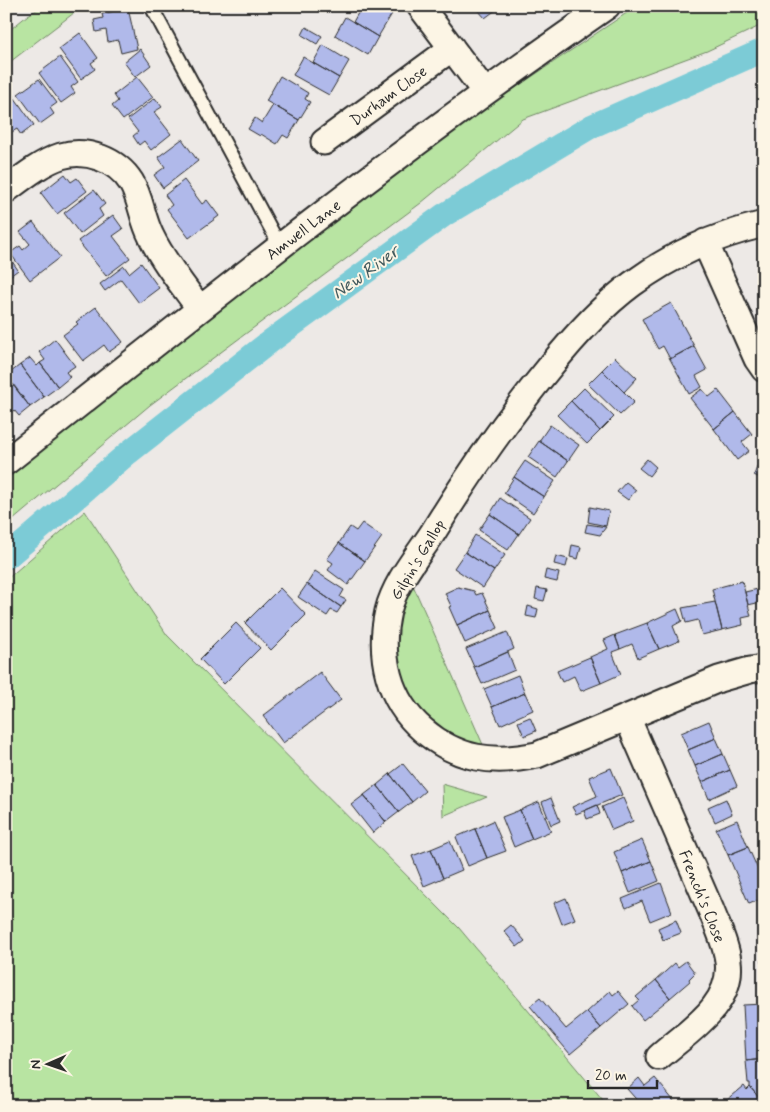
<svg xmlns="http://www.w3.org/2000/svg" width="770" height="1112" viewBox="0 0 770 1112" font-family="Mynerve,sans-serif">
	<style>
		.green { fill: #b8e4a2; stroke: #728866 }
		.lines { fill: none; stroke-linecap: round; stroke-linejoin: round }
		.canal { stroke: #7bcbd6; stroke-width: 24 }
		.building { fill: #b0b9ea; stroke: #2b2b2b }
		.lane-casing { stroke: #2b2b2b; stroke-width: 16 }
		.street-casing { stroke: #2b2b2b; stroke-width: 29 }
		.lane { stroke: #fcf5e5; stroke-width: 12 }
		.street { stroke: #fcf5e5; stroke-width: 25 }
		.labels { text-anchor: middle; stroke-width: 4; stroke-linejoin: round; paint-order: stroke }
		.street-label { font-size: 16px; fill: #2b2b2b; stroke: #fcf5e5 }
		.water-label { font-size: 18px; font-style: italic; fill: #435b5e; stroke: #fcf5e5 }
	</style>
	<rect width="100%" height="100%" fill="#ede9e6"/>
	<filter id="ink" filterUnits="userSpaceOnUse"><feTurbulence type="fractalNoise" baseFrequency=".02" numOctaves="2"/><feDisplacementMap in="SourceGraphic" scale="10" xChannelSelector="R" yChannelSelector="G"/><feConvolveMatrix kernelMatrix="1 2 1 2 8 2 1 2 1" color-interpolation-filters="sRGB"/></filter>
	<g filter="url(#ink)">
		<!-- green -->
		<path class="green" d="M43,6H83L6,65V33L28,15Z
			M637,6H764V24L707,51L523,119L421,203L150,405L6,526V480L81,418L457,127Z
			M85,511L167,635L459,928L608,1106H6V636L12,630L6,623V580Z
			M412,583L484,747L451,737L418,712L402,680L394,640L403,598Z
			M442,784L487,797L443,816Z"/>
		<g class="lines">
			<!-- canal -->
			<path class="canal" d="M6,558L128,453L272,340L444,215L592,126L764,50"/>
		</g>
		<!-- building -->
		<path class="building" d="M362,6H367L379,13L383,6L393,12L378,37L353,22Z
			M484,6H501L485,18L478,10Z
			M128,8L137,49L121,53L118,40L108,42L106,30L96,32L94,20L103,18L102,14Z
			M345,17L378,37L368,55L335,35Z
			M306,27L322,36L317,44L302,35Z
			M80,33L98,58L91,63L95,69L81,79L59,49Z
			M323,45L349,61L339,78L313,63Z
			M140,49L151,65L135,77L124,62Z
			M60,57L78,82L71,87L75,93L61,103L39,73Z
			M303,57L339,78L329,95L293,75Z
			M280,76L308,93L305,99L310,102L299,120L266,101Z
			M137,77L153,97L123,120L112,106L118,101L114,95Z
			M39,79L57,103L50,108L54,114L40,124L18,94Z
			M12,94L34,125L21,135L17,129L10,133L6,128V98Z
			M155,98L162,107L154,112L171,134L151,150L144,141L139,145L133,136L138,132L128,119Z
			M273,105L299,120L288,138L283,135L277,144L261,134L260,136L248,129L255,118L262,123Z
			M182,139L198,161L163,188L154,175L165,167L158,157Z
			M65,174L71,182L77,178L87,191L57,214L41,193Z
			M184,180L202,204L207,200L219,216L189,238L167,209L172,205L165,195Z
			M94,190L105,204L99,209L103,216L80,234L64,213Z
			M113,215L123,229L113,236L130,258L106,276L78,241Z
			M33,222L60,257L30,280L10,253L20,246L23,250L30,244L20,232Z
			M7,254L18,270L6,279V255Z
			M141,263L159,288L139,303L121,279L105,291L100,284L124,266L129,273Z
			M671,303L694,346L670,359L663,346L658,349L642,319Z
			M96,307L123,342L109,352L104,345L83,361L63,335L78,324L76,322Z
			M55,339L75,366L66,372L70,377L58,387L40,363L45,360L39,352Z
			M694,346L707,370L696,376L702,387L689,394L670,359Z
			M615,357L637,378L624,392L602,370Z
			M30,358L37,366L40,363L58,387L44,397L20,365Z
			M20,365L44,397L30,407L6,376Z
			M602,370L634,402L620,415L588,384Z
			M6,382L10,386L13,384L30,407L19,416L14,410L6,416Z
			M584,388L614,417L600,431L571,401Z
			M702,389L709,397L718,390L735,412L714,429L690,398Z
			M571,401L600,431L587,444L557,415Z
			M735,412L752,434L742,442L749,451L737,460L714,429Z
			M550,425L579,445L568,461L539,441Z
			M539,441L568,461L557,477L528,457Z
			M647,459L656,467L649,476L639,468Z
			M525,461L555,481L544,497L514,477Z
			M759,462L764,464V480L754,475Z
			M514,477L544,497L533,513L504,493Z
			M626,482L636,490L628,500L617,492Z
			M500,498L530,518L519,534L490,514Z
			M590,507L609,511L606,526L588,522Z
			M490,514L519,534L508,550L479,530Z
			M362,523L382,537L365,561L339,543L350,527L356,531Z
			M587,524L606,527L600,535L585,532Z
			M475,535L505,555L494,571L465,552Z
			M339,543L365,561L348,585L328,570L333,563L327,559Z
			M572,545L581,547L578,559L570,557Z
			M465,552L494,571L483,588L454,568Z
			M556,556L568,559L566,567L554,564Z
			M546,570L559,573L557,582L544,579Z
			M315,571L344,590L340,597L346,600L341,607L307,584Z
			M742,581L751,616L742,618L743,625L722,630L712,589Z
			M307,584L341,607L337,613L331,610L327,616L298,597Z
			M458,587L474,591L476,595L482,593L490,610L457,625L449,607L451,606L445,593Z
			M280,588L306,615L271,650L245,623Z
			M537,588L547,590L544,601L535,599Z
			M758,589L760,597H764V612L761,602L748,605L745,592Z
			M715,602L722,630L702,635L698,620L686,623L682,608Z
			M528,606L538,609L536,618L526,616Z
			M677,609L682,621L673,626L679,641L659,649L647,623Z
			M490,610L498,628L465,643L457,625Z
			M236,623L260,648L224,684L200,659Z
			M647,623L659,649L638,658L632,644L620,649L615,635Z
			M507,632L514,649L474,667L466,649Z
			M615,635L620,649L612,652L621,674L601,683L590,657L608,649L604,640Z
			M508,652L515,670L482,684L474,667Z
			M590,657L601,683L581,691L574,676L562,682L557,671Z
			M320,672L341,700L283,743L263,716Z
			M518,675L525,693L492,707L484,689Z
			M525,693L533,710L500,725L492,707Z
			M530,717L536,731L524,736L518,722Z
			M709,721L716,738L688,750L681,733Z
			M716,738L723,754L695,766L688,750Z
			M723,754L730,770L702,782L695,766Z
			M403,764L425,791L412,802L390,774Z
			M611,768L622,795L576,814L572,807L597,796L589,777Z
			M730,770L737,786L709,799L702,782Z
			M390,774L412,802L399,812L377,785Z
			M377,785L399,812L386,822L364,795Z
			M364,795L386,822L373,833L351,805Z
			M551,798L560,821L551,825L542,802Z
			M623,798L633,821L612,830L602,807Z
			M726,799L732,814L715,822L708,807Z
			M539,802L551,831L532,839L520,810Z
			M597,805L600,814L587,819L584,811Z
			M520,810L532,839L514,847L502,817Z
			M737,820L748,847L728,855L716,829Z
			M493,821L506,851L487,858L475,829Z
			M475,829L487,858L468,866L456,837Z
			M642,840L651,861L622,873L614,852Z
			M450,841L462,870L443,878L431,849Z
			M748,847L764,883V898L749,904L728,855Z
			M431,849L443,878L424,886L412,856Z
			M651,861L659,881L630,893L622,873Z
			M661,883L672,912L650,921L642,901L626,908L622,899Z
			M566,898L575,919L562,924L554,903Z
			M759,918H764V993Z
			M676,920L681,933L663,940L658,928Z
			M511,925L525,941L517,947L504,931Z
			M686,961L695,973L689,979L690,981L670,998L656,980L675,963L678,967Z
			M656,980L670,998L643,1020L632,1006L639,1000L636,997Z
			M610,991L613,995L618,991L629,1004L601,1028L587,1012Z
			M540,998L566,1029L587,1012L601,1028L570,1054L530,1006Z
			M763,1004L764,1059L746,1061L743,1005Z
			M764,1059V1098L761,1100L750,1087V1083H748L746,1061Z
			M639,1078L645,1086L655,1078L678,1106H642L627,1089Z
			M744,1086L747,1090L750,1087L761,1100L754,1106H720Z"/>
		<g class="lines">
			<!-- lane casing -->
			<g class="lane-casing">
				<path id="lane" d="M151,6L280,246"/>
			</g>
			<!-- street casing -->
			<g class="street-casing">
				<path id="street" d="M420,6L485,92
					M324,142L452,48
					M6,190C22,178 42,162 61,156C87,148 117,160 131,182C141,198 142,219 151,236C162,260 184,287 200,309
					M764,224C714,236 673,254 632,284C601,307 573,338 549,368C505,421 468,475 432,534C416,558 395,583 388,611C378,655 388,700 423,730C458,760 493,764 537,755L719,679L750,670L764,668
					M705,242L757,359L764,369
					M6,462C203,306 400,149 607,6
					M627,717L711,910C717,926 726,943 728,961C734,1005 687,1032 659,1057"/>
			</g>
			<!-- lane -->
			<use href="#lane" class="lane"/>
			<!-- street -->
			<use href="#street" class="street"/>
		</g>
	</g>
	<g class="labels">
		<!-- street labels -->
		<g class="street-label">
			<text transform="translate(388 95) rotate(-36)" y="6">Durham Close</text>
			<text transform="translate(303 229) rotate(-37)" y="6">Amwell Lane</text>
			<text transform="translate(417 559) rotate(-59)" y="6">Gilpin's Gallop</text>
			<text transform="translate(703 896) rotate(68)" y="6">French's Close</text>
		</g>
		<!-- water labels -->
		<g class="water-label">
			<text transform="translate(365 272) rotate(-36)" y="6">New River</text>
		</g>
	</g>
	<!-- margin -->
	<rect width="770" height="1112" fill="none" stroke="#fcf5e5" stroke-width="25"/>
	<rect x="12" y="12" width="745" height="1087" fill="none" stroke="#2b2b2b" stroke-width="2" filter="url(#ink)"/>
	<!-- north arrow -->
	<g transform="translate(48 1064) rotate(268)" stroke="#fcf5e5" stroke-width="4" paint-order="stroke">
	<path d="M0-4L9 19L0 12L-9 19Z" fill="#2b2b2b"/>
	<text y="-8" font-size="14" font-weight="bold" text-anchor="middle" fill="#2b2b2b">N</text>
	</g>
	<!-- scale -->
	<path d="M588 1080v8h69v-8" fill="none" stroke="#2b2b2b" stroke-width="2.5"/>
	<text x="595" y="1080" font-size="15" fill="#2b2b2b" stroke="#fcf5e5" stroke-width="4" paint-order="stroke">20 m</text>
</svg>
